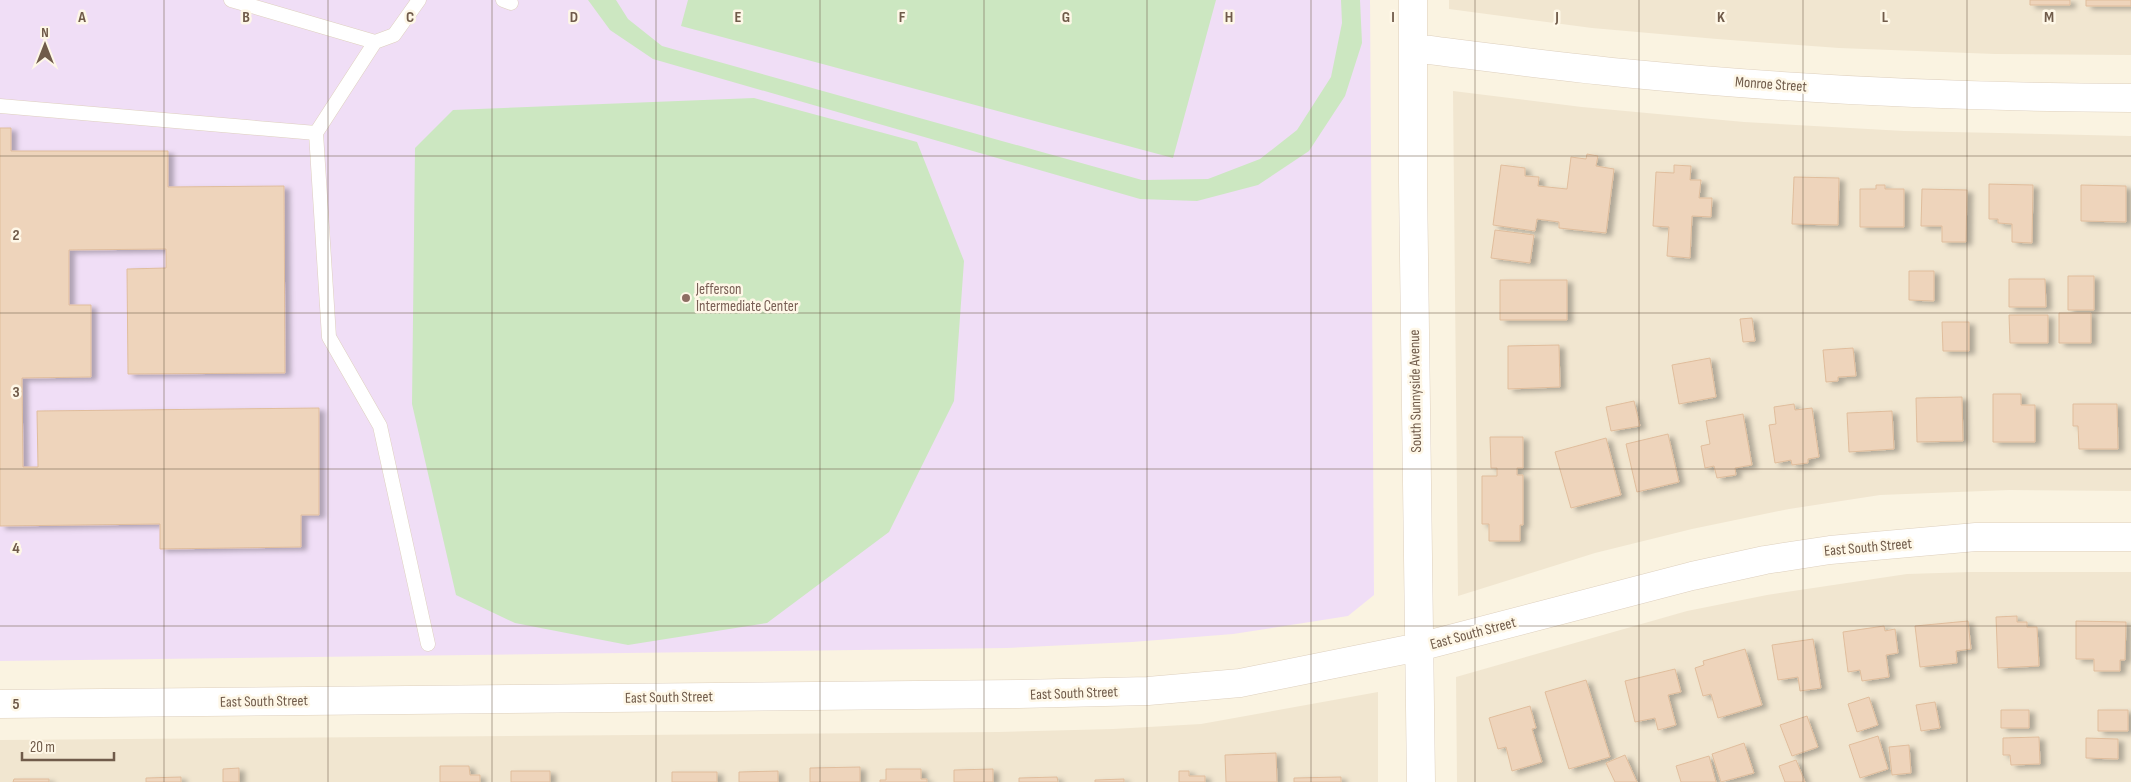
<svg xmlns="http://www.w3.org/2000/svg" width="2131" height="782" viewBox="0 0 2131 782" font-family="'Sofia Sans Condensed',sans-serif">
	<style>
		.residential { fill: #f1e6d0 }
		.education { fill: #f0def6 }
		.green { fill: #cce7c1 }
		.building { fill: #eed4bb; stroke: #e0bd9c; filter: url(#shadow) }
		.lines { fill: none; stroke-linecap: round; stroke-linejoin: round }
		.lane-casing { stroke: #ded0be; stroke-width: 15 }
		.street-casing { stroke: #ded0be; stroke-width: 29 }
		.lane { stroke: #fff; stroke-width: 14 }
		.street { stroke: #fff; stroke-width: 28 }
		.grid { fill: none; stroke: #705b4a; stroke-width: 1; stroke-opacity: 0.55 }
		.education-dot { fill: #8d6e63; stroke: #fef7e7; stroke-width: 2 }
		.labels { text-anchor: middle; stroke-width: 5; stroke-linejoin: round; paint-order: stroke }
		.street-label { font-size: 15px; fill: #705b4a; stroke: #fef7e7 }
		.education-label { font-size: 15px; fill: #785e54; stroke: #fef7e7; text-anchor: start }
		.grid-label { font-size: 16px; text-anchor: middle; font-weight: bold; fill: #705b4a; stroke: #fef7e7; stroke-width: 5; stroke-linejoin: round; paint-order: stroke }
	</style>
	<defs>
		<filter id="shadow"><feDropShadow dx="5.5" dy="3" stdDeviation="2.5" flood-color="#0004"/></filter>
	</defs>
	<rect width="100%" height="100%" fill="#faf3e1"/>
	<!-- residential -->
	<path class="residential" d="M1449,0H2131V55L1995,54L1839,48L1717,39L1592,28L1449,9Z
		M1453,91L1582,107L1744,122L1904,131L2131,136V491L2010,490L1880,495L1789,509L1692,529L1595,553L1458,596Z
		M1971,572H2131V782H1457L1456,677L1687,611L1767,595L1907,574Z
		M1378,692V782H0V740L999,732L1113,729L1201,724Z"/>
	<!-- education -->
	<path class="education" d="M0,0H1370L1374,595L1348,616L1233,634L1132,642L1007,648L0,661Z"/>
	<!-- green -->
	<path class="green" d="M588,0H616L628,19L662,46L1142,180L1208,179L1260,159L1297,130L1331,77L1342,23L1341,0H1360L1362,43L1345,96L1309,151L1258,185L1197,201L1140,199L653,59L610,30Z
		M688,0H1216L1173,158L681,26Z
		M754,98L917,142L964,261L954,401L889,532L767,623L628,645L515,623L456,595L412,404L415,148L453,110Z"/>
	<!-- building -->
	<path class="building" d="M2030,0H2070V5H2030Z
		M2086,0H2131V6H2086Z
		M0,128H11V151H168V187L284,186L285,373L128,374L127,269L166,268V249L69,250V305H91V377L22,378L23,467H38L37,411L319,408V515H301V547L160,549V524L0,526Z
		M1587,154L1598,156L1596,166L1614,169L1606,233L1559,228V222L1537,219L1535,231L1493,225L1501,165L1525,168V176L1539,177L1538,186L1567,189L1571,157L1586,159Z
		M1674,165L1691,166L1690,180H1701L1699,198H1712L1711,217L1692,216L1690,258L1667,256L1669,227L1653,226L1656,172L1674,173Z
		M1794,177L1839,178L1838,225L1792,224Z
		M1989,184L2033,185L2032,243L2012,242V224L1998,223V219H1989Z
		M1876,185H1885V189H1904V227H1860V189H1876Z
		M2081,185L2126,186V222L2081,221Z
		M1922,189L1967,190L1966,242H1942V226H1921Z
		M1495,230L1534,235L1530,263L1491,258Z
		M1909,271H1934V301L1909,300Z
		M2068,276H2094V310H2068Z
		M2009,279H2045L2046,307H2009Z
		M1500,280H1567V320H1500Z
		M2059,313H2091V343H2059Z
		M2009,315H2048V343H2010Z
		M1752,318L1755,341L1743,342L1740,319Z
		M1942,322H1969V351H1943Z
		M1559,345L1560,387L1508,389V346Z
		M1853,348L1856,376L1838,377V381L1826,382L1823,350Z
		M1710,358L1716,397L1679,404L1672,365Z
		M1993,394H2021V405H2035V442H1993Z
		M1962,397L1963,441L1917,442L1916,398Z
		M1634,401L1640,426L1611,431L1606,407Z
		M1794,404L1795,410L1812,408L1819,457L1808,459V463L1792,465L1791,460L1775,463L1769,425L1776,424L1774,407Z
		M2073,404H2117L2118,449H2079L2078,426H2073Z
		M1892,411L1894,449L1849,452L1847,413Z
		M1743,414L1752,465L1735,468L1736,475L1717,478L1714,466L1705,468L1701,446L1710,444L1706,421Z
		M1668,434L1679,482L1637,492L1626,444Z
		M1490,437H1523V468H1517V475H1523V525H1520V541H1489V524H1482V476H1497V468H1491Z
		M1606,438L1621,495L1571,508L1555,452Z
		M2017,616V622H2027V627H2037L2039,666L1998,668L1996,617Z
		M1968,621L1971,649L1956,651L1957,663L1920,667L1915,626Z
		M2076,621L2126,622L2125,660H2120V671H2094V659H2076Z
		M1884,626L1885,631L1895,629L1898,653L1886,655L1889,677L1862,681L1860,670L1848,672L1843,632Z
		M1813,639L1821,688L1800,691L1798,677L1778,680L1772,645Z
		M1745,649L1762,705L1718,718L1711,694L1703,696L1695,668L1704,665L1703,661Z
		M1675,669L1681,692L1668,695L1676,725L1658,730L1655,718L1635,722L1625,681Z
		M1586,680L1610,757L1569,769L1545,692Z
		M1869,697L1878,725L1857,732L1848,704Z
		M1935,702L1940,728L1921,731L1916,705Z
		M1530,706L1536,728L1532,729L1542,762L1512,771L1506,747L1498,749L1489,718Z
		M2001,710H2029V728H2001Z
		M2098,710H2128V731H2098Z
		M1807,716L1818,747L1792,756L1780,725Z
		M1878,736L1888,769L1860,778L1849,745Z
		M2039,737L2040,764L2011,765L2010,755H2003V738Z
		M2086,738L2118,739V759L2086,758Z
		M1744,743L1754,773L1721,782L1712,754Z
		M1909,745L1911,773L1892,775L1889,747Z
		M1276,753L1277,782H1226L1225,755Z
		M1625,755L1637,782H1615L1606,763Z
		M1709,756L1716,782H1681L1676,766Z
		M1796,760L1805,782H1785L1779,766Z
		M440,766H469L470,775H480V782H440Z
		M860,767V782H810V768Z
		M239,768V782H223V769Z
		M886,769H921V779H927V782H880V780H886Z
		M993,769V782H954V770Z
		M511,771H550V782H511Z
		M778,771V782H739V772Z
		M1179,771H1189V776H1205V782H1179Z
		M672,772H717V782H672Z
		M181,777V782H146V778Z
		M1057,777L1058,782H1019V778Z
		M1341,777V782H1294V778Z
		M14,779H49V782H13Z
		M1124,779V782H1095V780Z"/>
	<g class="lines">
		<!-- lane casing -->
		<g class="lane-casing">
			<path id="lane" d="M503,0L511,3
				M375,42L394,35L419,0
				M0,106L316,133L375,42L231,0
				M316,133L329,337L380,426L428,644"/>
		</g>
		<!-- street casing -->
		<g class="street-casing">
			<path id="street" d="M1413,0V182L1421,782
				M1413,48C1486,57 1560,67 1634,74C1799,90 1965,97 2131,98
				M0,704L1019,694L1148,691L1240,683L1419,647L1692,576L1765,560L1830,550L1976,537H2131"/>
		</g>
		<!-- lane -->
		<use href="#lane" class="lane"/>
		<!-- street -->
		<use href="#street" class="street"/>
	</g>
	<!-- grid -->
	<path class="grid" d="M164,0V782M328,0V782M492,0V782M656,0V782M820,0V782M984,0V782M1147,0V782M1311,0V782M1475,0V782M1639,0V782M1803,0V782M1967,0V782M0,156H2131M0,313H2131M0,469H2131M0,626H2131"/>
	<!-- markers -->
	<circle class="education-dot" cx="686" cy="298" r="5"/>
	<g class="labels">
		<!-- street labels -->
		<g class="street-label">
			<text transform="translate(1771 84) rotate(4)" y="5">Monroe Street</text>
			<text transform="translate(1415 391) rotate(-91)" y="5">South Sunnyside Avenue</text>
			<text transform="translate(1868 547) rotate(-5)" y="5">East South Street</text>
			<text transform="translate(1473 633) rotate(-15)" y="5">East South Street</text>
			<text transform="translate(1074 693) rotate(-2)" y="5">East South Street</text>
			<text transform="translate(669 697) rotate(-1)" y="5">East South Street</text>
			<text transform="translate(264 701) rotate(-1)" y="5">East South Street</text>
		</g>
		<!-- education labels -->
		<g class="education-label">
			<text x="696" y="294">Jefferson<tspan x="696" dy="17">Intermediate Center</tspan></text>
		</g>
	</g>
	<g class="grid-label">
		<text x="82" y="22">A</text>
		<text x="246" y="22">B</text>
		<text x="410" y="22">C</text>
		<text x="574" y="22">D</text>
		<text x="738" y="22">E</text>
		<text x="902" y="22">F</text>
		<text x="1066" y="22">G</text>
		<text x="1229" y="22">H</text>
		<text x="1393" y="22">I</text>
		<text x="1557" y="22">J</text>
		<text x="1721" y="22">K</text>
		<text x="1885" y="22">L</text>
		<text x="2049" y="22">M</text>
		<text x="16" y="240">2</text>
		<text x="16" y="397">3</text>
		<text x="16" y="553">4</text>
		<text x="16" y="709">5</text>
	</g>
	<!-- north arrow -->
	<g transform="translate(45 45)" stroke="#fef7e7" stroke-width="4" paint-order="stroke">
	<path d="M0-4L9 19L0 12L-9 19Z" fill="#705b4a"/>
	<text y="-8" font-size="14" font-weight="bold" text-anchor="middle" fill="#705b4a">N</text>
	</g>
	<!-- scale -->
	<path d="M22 752v8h92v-8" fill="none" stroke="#705b4a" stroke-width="2.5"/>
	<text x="30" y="752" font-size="15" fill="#705b4a" stroke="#fef7e7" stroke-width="4" paint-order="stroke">20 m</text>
</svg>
